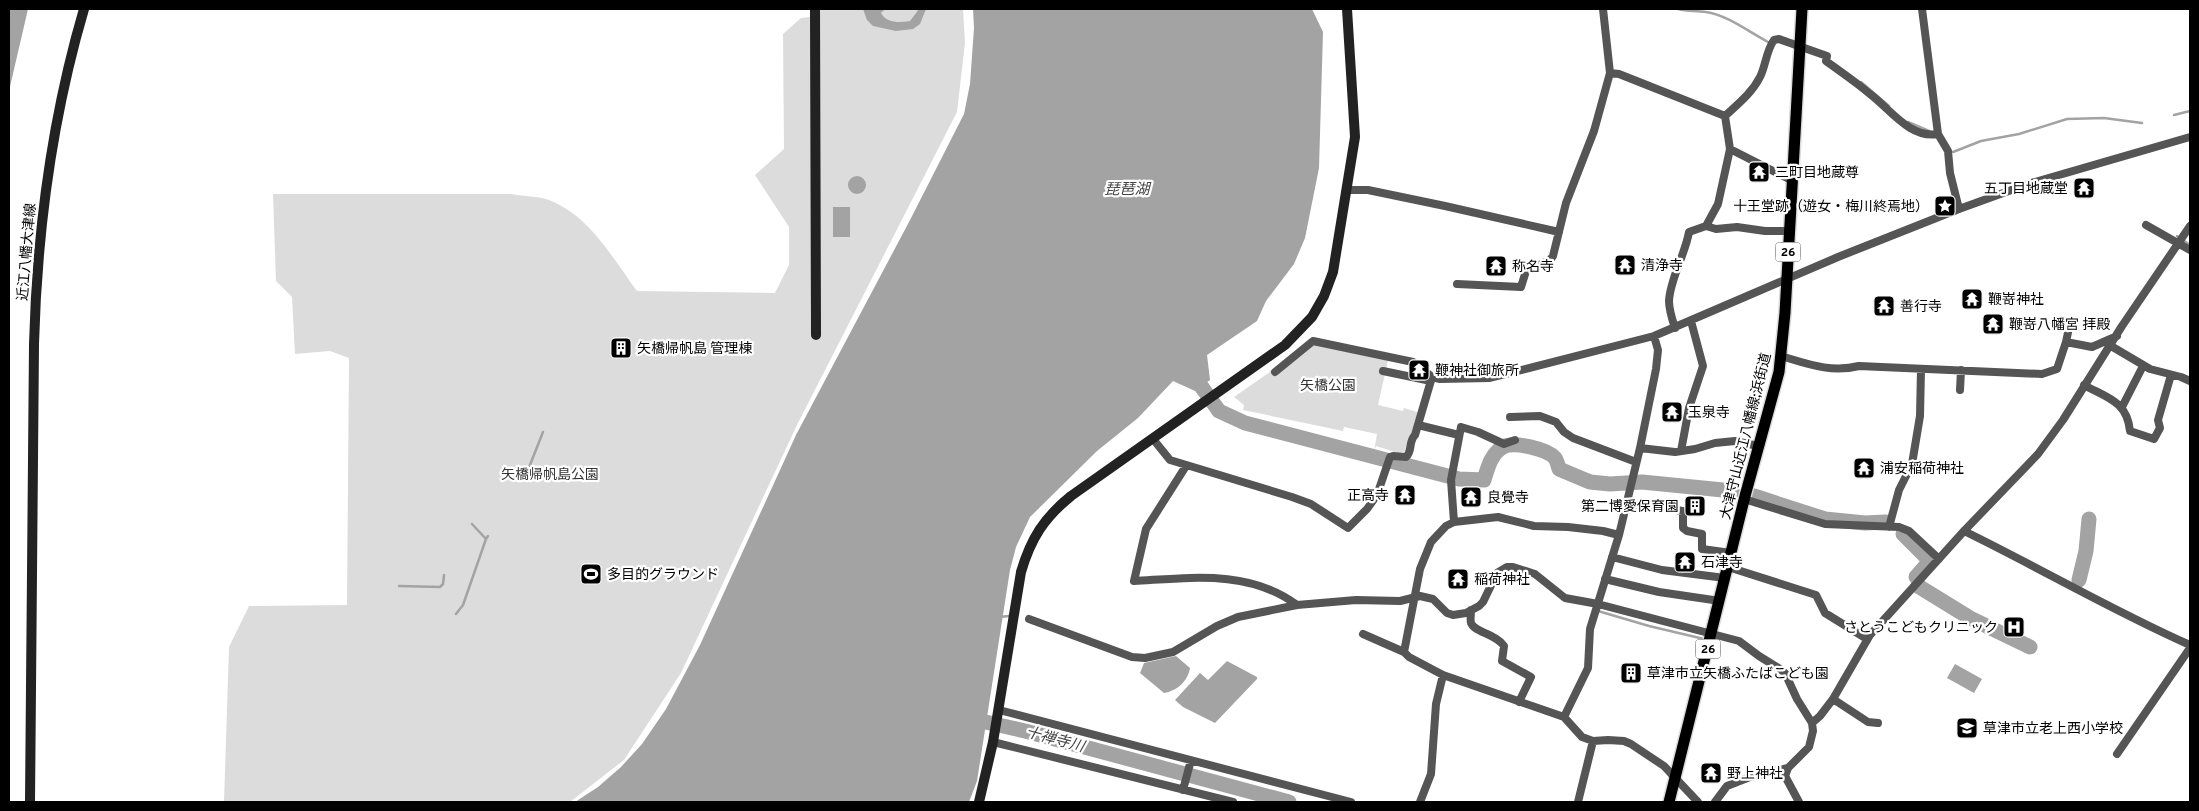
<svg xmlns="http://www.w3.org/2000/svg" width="2199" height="811" viewBox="0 0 2199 811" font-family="Overpass,'Noto Sans JP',sans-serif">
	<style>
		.green { fill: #dcdcdc }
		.water { fill: #a3a3a3 }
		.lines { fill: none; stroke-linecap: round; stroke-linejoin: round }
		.stream { stroke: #a3a3a3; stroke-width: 2.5 }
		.river { stroke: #a3a3a3; stroke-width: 15 }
		.primary-casing { stroke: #dbdbdb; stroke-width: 14 }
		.street { stroke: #555; stroke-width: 8 }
		.secondary { stroke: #222; stroke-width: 10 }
		.primary { stroke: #000; stroke-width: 11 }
		.labels { text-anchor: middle; stroke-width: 4.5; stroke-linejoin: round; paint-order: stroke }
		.shield { fill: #fff; stroke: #4c4c4c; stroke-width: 1 }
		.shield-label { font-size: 12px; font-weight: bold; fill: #000 }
		.poi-label { font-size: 14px; fill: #000; stroke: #fff; text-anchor: start }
		.street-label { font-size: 14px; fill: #000; stroke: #fff }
		.park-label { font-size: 14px; fill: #333; stroke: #fff }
		.water-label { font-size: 15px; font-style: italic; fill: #444; stroke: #fff }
	</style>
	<rect width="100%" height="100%" fill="#fff"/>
	<!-- green -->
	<path class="green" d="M820,9H963L965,43L957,112L797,425L681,673L624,760L570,802H224L229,647L249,606L347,605L349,358L330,351L295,354L292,297L276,281L273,194H511C522,196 535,196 546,199C589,214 611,256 637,291L775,293L789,265V227L755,175L784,149L783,34L801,18L820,16Z
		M1311,338L1389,356L1378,405L1403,411L1404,408L1420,413L1406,451L1398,453L1376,446L1374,451L1377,434L1344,427L1343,431L1243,410L1244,405L1234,397L1293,356Z"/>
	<!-- water -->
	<path class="water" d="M9,9H28L9,91Z
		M863,9H885L881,13C886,23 899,23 910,21L919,9H926L920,24L913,29L896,31L873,26L867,20Z
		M973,9H1312L1323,32L1319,168L1305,238L1294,264L1266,301L1257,321L1207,355L1210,380L1195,391L1173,381L1138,418L1097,451L1030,517L1016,547L1010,570L977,781L969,802H575L598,787L621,767L642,744L666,709L700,645L796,435L909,222L964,114L970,84L974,28Z
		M848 185a9 9 0 1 1 18 0a9 9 0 1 1-18 0Z
		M833,207H850V237H833Z
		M1176,656L1190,668C1188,681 1177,691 1164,693L1140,673L1144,663Z
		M1227,661L1257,677V679L1215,723L1183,707L1175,700L1200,673L1208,680Z
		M1955,664L1982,679L1974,693L1947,678Z"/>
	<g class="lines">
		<!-- stream -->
		<path class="stream" d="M1678,9C1688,12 1696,10 1706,12C1727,15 1749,32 1768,42
			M1861,82L1889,106
			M2174,115L2190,111
			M1908,122L1929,131
			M1953,152L1981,141L2019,134L2067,119L2104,118L2142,123
			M2177,236L2190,245
			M528,470L543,432
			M472,524L486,539L488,536
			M399,586L440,587L443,584L444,575
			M1598,611L1649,626L1704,639
			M456,614L463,605L486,539
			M999,617L1009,616"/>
		<!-- river -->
		<path class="river" d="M1201,386L1219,411L1245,423L1459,479L1484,480C1488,467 1491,454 1503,447C1514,441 1547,449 1555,458C1557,461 1558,465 1559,469L1590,482L1610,484L1642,482L1733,491L1754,496L1825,519L1865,523L1886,522
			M1903,534L1929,560V562L1916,577
			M2079,580L2086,551L2089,519
			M1918,586L1970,618L2030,647
			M968,718L1025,731L1289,802"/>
		<!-- primary casing -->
		<g class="primary-casing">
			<path id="primary" d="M1669,802L1745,496L1779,372L1785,313L1802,9"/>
		</g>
		<!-- street -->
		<path class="street" d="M1922,9L1938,134L1948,151L1950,173L1959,209
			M1610,73L1619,74L1725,116L1730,149L1718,204L1706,226L1689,232C1685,255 1670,279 1669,301C1669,310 1672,319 1675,328
			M1725,116C1738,104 1752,93 1760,77C1766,65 1766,51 1774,40L1779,39L1827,56L1826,61C1841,72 1856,82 1870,94C1890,109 1910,139 1938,134
			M1730,149L1791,180
			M1347,190H1368L1445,206L1559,232
			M2146,225L2190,250
			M1706,226L1716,229L1737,227L1765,231H1789
			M1457,284L1521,287L1526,271L1550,260L1553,256L1566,203L1594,131L1610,73L1603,9
			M2066,342L2070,323
			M2111,346L2150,369L2181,377L2190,381
			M1781,356C1808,364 1831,373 1859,366L2042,374L2057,369L2066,342L2092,347L2117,336
			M1383,371L1431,381
			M1275,372L1313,341L1413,362L1432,377L1440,379L1490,378L1654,336L1838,257L1959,209L2028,184L2190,137
			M2084,385C2107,398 2127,401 2130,431L2154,439L2160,428L2158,420L2171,375
			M1960,390L1961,370
			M2122,407L2143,366
			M1510,417L1540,416L1556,422L1564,432L1573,438L1636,462
			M1418,425L1459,435
			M1153,439L1170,460L1292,497L1311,504L1348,528L1367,509L1377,495L1390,457L1393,456L1406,457C1413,451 1408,442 1415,435L1432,377
			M1640,448L1675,452L1695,449L1715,443L1735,441L1758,446
			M1681,451L1689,408L1703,366L1691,321
			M1186,466L1146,529L1134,581C1189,578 1249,569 1297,605
			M1744,499L1825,524L1899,527L1909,531L1939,559
			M1626,503L1683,511V528L1687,531L1702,534V549L1731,553
			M1454,522L1451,480L1461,427L1478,432L1504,444L1515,440
			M1889,527L1899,490L1912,464L1920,416L1921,369
			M1964,531C2040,568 2113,611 2190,645
			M1619,535L1603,531L1568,527L1534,526L1498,517L1454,522L1446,526L1431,542L1420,569L1404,652L1409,657L1443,675L1564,717L1582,737L1593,741L1608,740L1624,741L1631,744L1664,766L1698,802
			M1612,557L1662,570L1725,578
			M1728,567L1816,595L1825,613L1867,639
			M1605,579L1659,592L1720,601
			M1471,610C1471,614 1470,620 1471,623C1474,632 1496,634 1504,646L1502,661L1531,677L1519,702
			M1029,619L1132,657L1145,658L1173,652L1217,626L1238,617L1297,605L1356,600L1400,601L1420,596L1433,599L1447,613L1453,615L1466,613L1479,606L1483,602L1497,573L1507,567H1513L1535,574L1565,598L1598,604L1739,641L1759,656L1780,669L1785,673L1797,699L1812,723L1813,731L1809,747L1788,768L1785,776L1799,802
			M1363,634L1404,652
			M1833,699L1868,722L1878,723
			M999,710L1351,802
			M1564,717L1588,668L1590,629L1619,535L1640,448L1656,369L1658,350L1654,336
			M1812,723L1820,716L1833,699L1870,635L1964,531L2038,454L2063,420L2122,326L2190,226
			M993,742L1233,802
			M2117,754L2190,648
			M1183,790L1191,760
			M1420,802L1431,774L1436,704L1443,675
			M1578,802L1593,741
			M1715,802L1727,786L1750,777L1788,768"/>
		<!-- secondary -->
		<path class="secondary" d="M815,9L816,335
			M30,802L34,344C37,231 52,118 84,9
			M979,802L993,742L1021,572C1031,538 1044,518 1071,496L1285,345L1312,317L1324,296L1333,272L1355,137L1347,9"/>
		<!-- primary -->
		<use href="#primary" class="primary"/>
	</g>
	<!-- icons -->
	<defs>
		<g id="temple-square" transform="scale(1.125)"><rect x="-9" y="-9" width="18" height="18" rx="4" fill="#000" stroke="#fff"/><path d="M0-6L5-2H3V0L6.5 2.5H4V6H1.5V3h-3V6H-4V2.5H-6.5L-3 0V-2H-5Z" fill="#fff"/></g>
		<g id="sight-square" transform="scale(1.125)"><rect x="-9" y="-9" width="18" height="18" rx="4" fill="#000" stroke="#fff"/><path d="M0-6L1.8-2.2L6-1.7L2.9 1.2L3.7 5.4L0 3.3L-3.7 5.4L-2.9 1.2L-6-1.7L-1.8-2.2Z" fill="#fff"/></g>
		<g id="building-square" transform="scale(1.125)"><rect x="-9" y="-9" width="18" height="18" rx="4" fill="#000" stroke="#fff"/><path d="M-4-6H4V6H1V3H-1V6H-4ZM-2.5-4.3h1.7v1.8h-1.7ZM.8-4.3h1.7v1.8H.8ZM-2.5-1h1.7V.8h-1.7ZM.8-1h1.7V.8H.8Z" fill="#fff"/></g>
		<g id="stadium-square" transform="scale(1.125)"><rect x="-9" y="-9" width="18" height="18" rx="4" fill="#000" stroke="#fff"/><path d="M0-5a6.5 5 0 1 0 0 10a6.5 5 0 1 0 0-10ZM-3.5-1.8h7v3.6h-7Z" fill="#fff"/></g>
		<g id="hospital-square" transform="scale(1.125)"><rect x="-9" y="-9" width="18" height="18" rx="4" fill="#000" stroke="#fff"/><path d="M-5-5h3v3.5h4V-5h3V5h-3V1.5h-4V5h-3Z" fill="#fff"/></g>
		<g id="school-square" transform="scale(1.125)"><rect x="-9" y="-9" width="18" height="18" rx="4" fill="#000" stroke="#fff"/><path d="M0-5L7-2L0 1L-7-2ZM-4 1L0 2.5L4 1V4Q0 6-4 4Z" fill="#fff"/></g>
	</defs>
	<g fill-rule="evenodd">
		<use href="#temple-square" x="1759" y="172"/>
		<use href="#temple-square" x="2084" y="188"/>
		<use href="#sight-square" x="1945" y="206"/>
		<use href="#temple-square" x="1625" y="265"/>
		<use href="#temple-square" x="1496" y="266"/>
		<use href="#temple-square" x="1972" y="299"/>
		<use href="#temple-square" x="1884" y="306"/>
		<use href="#temple-square" x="1993" y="324"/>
		<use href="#building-square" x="621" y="348"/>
		<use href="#temple-square" x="1419" y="370"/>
		<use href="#temple-square" x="1672" y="412"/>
		<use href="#temple-square" x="1864" y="468"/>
		<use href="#temple-square" x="1405" y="495"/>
		<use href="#temple-square" x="1471" y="497"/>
		<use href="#building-square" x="1695" y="506"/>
		<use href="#temple-square" x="1685" y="562"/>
		<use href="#stadium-square" x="591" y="574"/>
		<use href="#temple-square" x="1458" y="579"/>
		<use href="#hospital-square" x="2014" y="627"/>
		<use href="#building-square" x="1631" y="673"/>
		<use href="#school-square" x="1967" y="728"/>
		<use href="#temple-square" x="1711" y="773"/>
	</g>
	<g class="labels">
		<!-- shield labels -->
		<g class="shield">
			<rect x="1775.5" y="242.5" width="25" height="19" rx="4"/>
			<rect x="1695.5" y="639.5" width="25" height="19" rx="4"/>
		</g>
		<g class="shield-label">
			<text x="1788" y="256">26</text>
			<text x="1708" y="653">26</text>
		</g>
		<!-- poi labels -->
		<g class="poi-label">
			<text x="1775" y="177">三町目地蔵尊</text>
			<text x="2068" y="193" text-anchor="end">五丁目地蔵堂</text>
			<text x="1929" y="211" text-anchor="end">十王堂跡（遊女・梅川終焉地）</text>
			<text x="1641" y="270">清浄寺</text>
			<text x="1512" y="271">称名寺</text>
			<text x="1988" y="304">鞭嵜神社</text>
			<text x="1900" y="311">善行寺</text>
			<text x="2009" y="329">鞭嵜八幡宮 拝殿</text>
			<text x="637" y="353">矢橋帰帆島 管理棟</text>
			<text x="1435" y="375">鞭神社御旅所</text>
			<text x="1688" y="417">玉泉寺</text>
			<text x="1880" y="473">浦安稲荷神社</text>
			<text x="1389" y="500" text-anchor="end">正高寺</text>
			<text x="1487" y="502">良覺寺</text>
			<text x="1679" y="511" text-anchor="end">第二博愛保育園</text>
			<text x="1701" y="567">石津寺</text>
			<text x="607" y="579">多目的グラウンド</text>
			<text x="1474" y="584">稲荷神社</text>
			<text x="1998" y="632" text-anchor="end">さとうこどもクリニック</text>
			<text x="1647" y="678">草津市立矢橋ふたばこども園</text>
			<text x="1983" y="733">草津市立老上西小学校</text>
			<text x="1727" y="778">野上神社</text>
		</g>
		<!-- street labels -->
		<g class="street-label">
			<text transform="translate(26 252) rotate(-85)" y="5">近江八幡大津線</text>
			<text transform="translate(1745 436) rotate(-76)" y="5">大津守山近江八幡線;浜街道</text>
		</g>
		<!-- park labels -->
		<g class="park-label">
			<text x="1328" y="390">矢橋公園</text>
			<text x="550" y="479">矢橋帰帆島公園</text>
		</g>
		<!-- water labels -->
		<g class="water-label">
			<text x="1127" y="194">琵琶湖</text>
			<text transform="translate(1055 739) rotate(15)" y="5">十禅寺川</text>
		</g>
	</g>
	<!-- border -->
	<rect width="2199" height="811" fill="none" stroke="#000000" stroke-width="20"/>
</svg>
